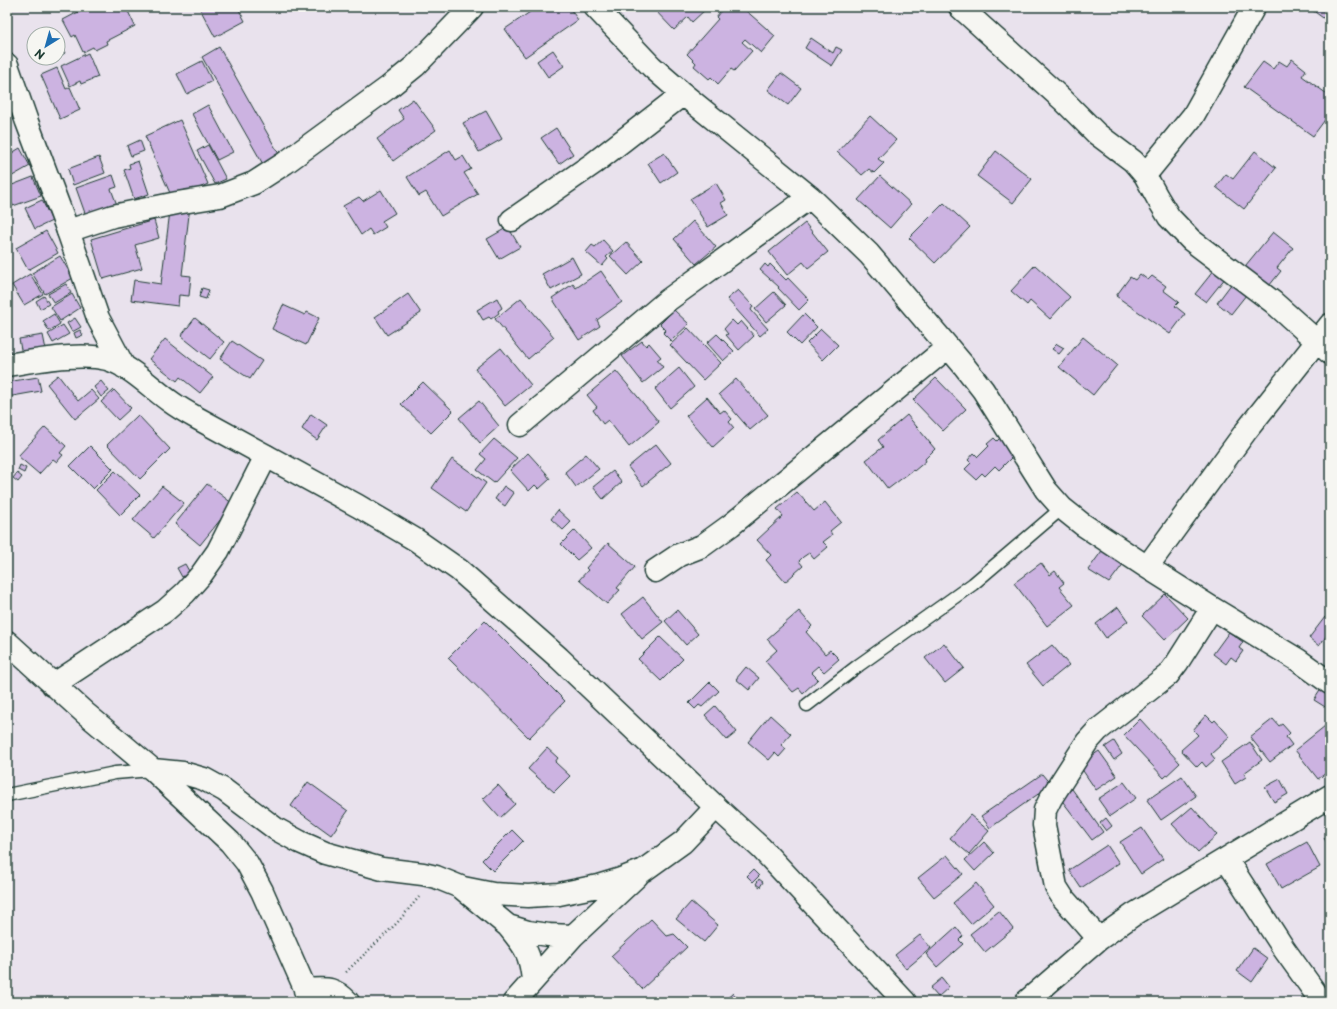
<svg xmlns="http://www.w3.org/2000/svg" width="1337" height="1009" viewBox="0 0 1337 1009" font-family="'Playpen Sans',sans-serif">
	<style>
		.building { fill: #ccb3e1; stroke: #1f3d34 }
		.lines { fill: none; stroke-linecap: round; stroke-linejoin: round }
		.lane-casing { stroke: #1f3d34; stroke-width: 15 }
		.street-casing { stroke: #1f3d34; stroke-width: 25 }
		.secondary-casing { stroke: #1f3d34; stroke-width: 25 }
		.path { stroke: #1f3d34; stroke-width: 2.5; stroke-dasharray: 1 3; stroke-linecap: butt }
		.lane { stroke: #f6f6f2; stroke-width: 12 }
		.street { stroke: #f6f6f2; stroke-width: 22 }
		.secondary { stroke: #f6f6f2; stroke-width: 22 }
	</style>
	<rect width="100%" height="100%" fill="#e9e2ed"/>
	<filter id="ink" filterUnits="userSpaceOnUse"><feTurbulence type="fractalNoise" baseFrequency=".025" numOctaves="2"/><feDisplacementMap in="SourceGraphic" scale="8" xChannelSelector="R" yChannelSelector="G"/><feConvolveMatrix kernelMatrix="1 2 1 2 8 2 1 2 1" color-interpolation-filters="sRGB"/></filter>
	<g filter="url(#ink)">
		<!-- building -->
		<path class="building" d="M95,7H126L135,26L106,41L107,44L95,50L93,47L83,52L75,35L72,37L63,20L84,9L85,12Z
			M199,7H233L235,10L238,8L245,21L215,37Z
			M526,7H569L578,20L525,57L505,29L530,12Z
			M652,7H706L707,8L692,22L688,17L674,30Z
			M724,7H739L742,9L743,8L775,36L761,53L745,39L742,42L752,51L734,71L731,69L718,84L711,77L709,79L694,66L696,63L687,54L718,19L716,17Z
			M859,7H870L866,12Z
			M871,7H882L878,12Z
			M1308,7H1330V23Z
			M52,29L54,34H42Z
			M811,38L833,53L836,47L842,50L832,66L805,48Z
			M58,41L65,53L58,57Z
			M219,47L280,156L264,166L202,57Z
			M553,50L564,66L548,77L537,61Z
			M88,53L98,77L81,84L80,81L70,86L61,66Z
			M41,58H55L44,64Z
			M1292,59L1306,70L1302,76L1330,96V113L1313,136L1244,87L1263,62L1273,69L1279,61L1287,66Z
			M202,61L212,81L187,94L177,74Z
			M57,68L66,89L70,87L80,110L60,119L41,75Z
			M781,73L801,88L788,105L768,90Z
			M413,99L436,130L393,161L377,139L404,119L398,110Z
			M208,105L233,152L217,160L192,114Z
			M486,111L502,139L479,152L463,123Z
			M870,116L896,140L878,159L884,163L874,173L869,169L862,175L837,152Z
			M180,120L208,184L173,200L145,136Z
			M556,128L573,154L559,164L541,138Z
			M140,140L144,151L131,156L127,146Z
			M208,145L226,179L215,184L197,151Z
			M20,148L30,166L7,179V156Z
			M450,150L456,160L463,156L471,169L464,173L478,194L441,216L426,192L419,196L407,177Z
			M996,151L1032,179L1013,203L977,176Z
			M1255,151L1276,168L1244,209L1216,187L1226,174L1233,179Z
			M664,153L677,172L661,183L648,163Z
			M99,157L105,173L73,185L68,169Z
			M138,161L149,194L134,199L124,170L130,168L129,164Z
			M113,175L117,187L111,189L117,205L86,216L76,188Z
			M880,176L911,204L890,228L858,200Z
			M33,177L41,196L13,206L7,192V187Z
			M716,183L726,200L721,203L728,215L708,227L690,199Z
			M381,190L395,213L382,221L386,227L373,235L369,229L361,235L343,206L359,197L363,201Z
			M42,200L52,221L35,229L25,208Z
			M944,203L970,227L935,263L909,238Z
			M190,206L182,275L191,276L189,296L179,295L178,306L131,300L134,280L161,284L170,211Z
			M154,220L159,238L135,245L142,268L103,279L91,239Z
			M693,221L716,247L696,264L674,239Z
			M805,223L828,252L808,268L803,262L787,275L769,252Z
			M508,227L520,247L499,259L487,239Z
			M46,231L58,253L28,270L16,248Z
			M1273,232L1293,248L1277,268L1281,271L1265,291L1241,271Z
			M7,236L12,241L7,247Z
			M603,240L613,251L606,257L608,259L602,266L586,252L592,245L595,247Z
			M626,242L643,261L628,275L610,256Z
			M60,256L73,278L45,294L32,273Z
			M572,257L581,274L551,290L542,274Z
			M765,264L768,267L770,264L786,280L788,278L809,300L799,310L778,288L779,287L760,270Z
			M1035,265L1070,297L1050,319L1030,301L1027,305L1011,291Z
			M1215,269L1226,277L1206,302L1195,294Z
			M601,271L622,302L597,320L600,326L579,340L552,298L573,284L576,288Z
			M30,274L43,294L24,305L12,285Z
			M1140,274L1148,280L1152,276L1166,286L1163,290L1179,302L1175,306L1185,314L1170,334L1116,296L1130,277L1135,280Z
			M1235,279L1250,290L1231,314L1217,303Z
			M66,284L71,293L54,303L48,294Z
			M202,288L209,290L206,299L199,297Z
			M738,290L753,306L751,310L768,329L760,336L727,299Z
			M774,292L786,305L766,322L755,309Z
			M72,294L80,308L60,321L51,307Z
			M408,294L421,313L387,335L375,317Z
			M44,296L49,304L40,309L36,301Z
			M497,298L502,308L498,311L499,313L491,319L489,317L483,320L477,310Z
			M521,298L554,337L528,359L495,319Z
			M283,305L305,315L307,312L319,318L306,345L272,329Z
			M674,310L689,324L671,341L663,333L666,330L660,324Z
			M54,314L60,324L49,331L43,321Z
			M804,314L817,327L800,345L787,332Z
			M75,318L81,327L72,332L67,323Z
			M195,318L224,342L210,359L181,336Z
			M732,320L737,325L741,321L754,336L739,350L726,335L728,334L724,329Z
			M63,325L69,334L53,343L48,334Z
			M688,328L721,363L703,380L670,345Z
			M821,329L838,345L823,360L807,343Z
			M80,330L83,335L76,338L74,333Z
			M717,334L734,351L723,361L707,343Z
			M43,335L46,350L22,355L19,339Z
			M1083,337L1117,365L1093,395L1059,367Z
			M165,339L213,377L200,393L180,377L177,381L149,359Z
			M232,341L262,361L250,379L220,359Z
			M642,341L646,346L649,343L661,357L657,360L663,367L643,383L622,356Z
			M1057,344L1064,348L1059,354L1052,349Z
			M501,348L531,385L505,406L475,369Z
			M679,368L694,387L670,408L655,389Z
			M616,371L659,422L629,447L608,420L603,424L593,410L597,407L587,395Z
			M58,375L78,401L91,390L99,399L75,419L47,384Z
			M38,377L41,391L7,397V382Z
			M936,378L966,409L943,431L913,400Z
			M736,379L768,415L750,430L719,394Z
			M101,381L109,391L101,397L94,387Z
			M423,382L453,411L431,433L401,404Z
			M114,390L131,408L118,420L101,402Z
			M707,397L720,413L724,410L732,419L729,422L734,428L713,447L686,416Z
			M479,401L499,426L480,443L459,418Z
			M311,414L327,425L317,440L302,429Z
			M138,415L170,449L140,479L107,445Z
			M907,415L935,449L925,459L926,461L914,471L913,470L888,489L866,460L883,447L878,440Z
			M45,427L66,446L60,453L63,455L57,462L53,459L39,474L18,456Z
			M1001,437L1016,453L999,470L995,466L985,476L982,473L976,479L965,469L971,463L968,460L974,453L978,457L989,446L987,444L994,438L997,441Z
			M494,439L517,458L494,483L477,470L486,459L480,454Z
			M656,444L671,463L643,486L628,467Z
			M90,446L113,469L93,489L70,466Z
			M528,453L547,474V475L550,479L539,489L535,485L529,491L510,470Z
			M586,454L599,469L576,487L565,472Z
			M452,459L486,483L466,512L432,488Z
			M20,465L26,468L24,473L18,470Z
			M115,471L140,495L120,515L96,490Z
			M613,471L622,482L603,499L593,487Z
			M17,473L22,477L18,482L13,478Z
			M207,484L233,504L200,545L175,524Z
			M162,486L184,503L154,538L133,520Z
			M504,486L514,493L505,506L495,499Z
			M797,492L814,511L825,502L841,522L830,531L832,535L823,542L828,547L814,559L809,553L803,557L799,561L803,566L785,582L766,560L771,555L757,540L783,516L777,509Z
			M558,510L571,522L563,530L551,519Z
			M575,530L591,548L577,560L561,544Z
			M608,543L635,567L617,588L620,590L607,604L579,580L588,570L586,568Z
			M1104,548L1124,563L1109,583L1088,570Z
			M1041,563L1050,575L1055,571L1064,583L1059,587L1074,605L1047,626L1014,583Z
			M185,564L190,573L182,577L177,568Z
			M1165,594L1188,618L1165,640L1142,616Z
			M643,597L663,622L642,639L622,614Z
			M1118,607L1128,621L1106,638L1096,624Z
			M677,610L698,634L686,645L665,621Z
			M799,611L812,626L806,632L825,654L830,650L839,659L824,672L818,666L811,672L818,679L803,693L799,688L793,692L765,661L777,650L767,639Z
			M1325,617L1330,621V631L1319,646L1309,638Z
			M485,621L565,701L529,738L448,658Z
			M1229,632L1243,642L1239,648L1243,651L1236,661L1231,657L1226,664L1213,654Z
			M660,637L683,659L661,681L638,659Z
			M944,643L964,668L945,683L925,658Z
			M1052,645L1069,665L1043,686L1026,665Z
			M746,667L759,678L749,690L736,679Z
			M710,682L719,691L702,707L699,705L695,709L689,703Z
			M1323,686L1330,693V710L1314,700Z
			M715,706L737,732L727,740L705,715Z
			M770,715L791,734L781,745L786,749L779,757L775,753L769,760L748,742Z
			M1206,715L1213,722L1215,720L1230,737L1211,754L1215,759L1206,767L1202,762L1197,767L1181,750L1198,735L1193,730Z
			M1140,719L1180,763L1164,778L1124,735Z
			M1273,719L1279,726L1282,724L1290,733L1286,737L1292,745L1270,762L1250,737Z
			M1330,722V770L1318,779L1295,750Z
			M1114,741L1122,754L1114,760L1105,747Z
			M1250,742L1262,760L1244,773L1246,777L1235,784L1221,762Z
			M547,748L558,758L555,762L570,776L554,792L528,769Z
			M1099,751L1117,776L1096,790L1079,765Z
			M1042,774L1051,785L990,828L981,816Z
			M1182,776L1196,796L1161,820L1147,800Z
			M1280,779L1288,794L1274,802L1265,787Z
			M308,782L348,811L331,835L291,806Z
			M1124,782L1136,798L1110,816L1098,799Z
			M498,785L515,804L500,818L483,799Z
			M1072,789L1103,832L1092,840L1060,798Z
			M1192,807L1217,835L1198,852L1172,824Z
			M970,815L989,831L969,854L950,838Z
			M1106,818L1112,826L1106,831L1100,823Z
			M1142,828L1163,859L1141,874L1120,842Z
			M512,830L523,841L493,871L482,860Z
			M1330,835V848L1324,838Z
			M984,842L994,853L975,871L965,860Z
			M1307,842L1320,867L1281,889L1267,864Z
			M1107,845L1119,863L1081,888L1069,870Z
			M947,855L963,874L934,897L918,878Z
			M753,870L759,876L753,882L747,876Z
			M759,879L763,882L760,887L756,884Z
			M976,883L994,905L971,924L953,903Z
			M691,902L718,925L704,942L676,919Z
			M999,911L1013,929L985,952L970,934Z
			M651,919L667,936L674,934L687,947L642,989L611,956Z
			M956,927L963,936L959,940L963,944L937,967L926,954Z
			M920,935L931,948L906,969L895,955Z
			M1253,948L1268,959L1252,982L1237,971Z
			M942,978L949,987L938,997L930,988Z
			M733,993L741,1002H723Z"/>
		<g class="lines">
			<!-- lane casing -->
			<g class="lane-casing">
				<path id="lane" d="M807,705L859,665L973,584L1062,508
					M7,795L115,773L151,770"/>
			</g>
			<!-- street casing -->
			<g class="street-casing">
				<path id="street" d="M595,7L652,67L683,94L810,197L869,254L965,367L983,390L1046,490L1062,508L1082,524L1147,567L1212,608L1298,660L1330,683
					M960,7L1063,100L1097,134L1133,161L1145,175L1157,197L1169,217L1191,240L1273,302L1330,353
					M1145,175L1193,116L1254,7
					M512,220L594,163L683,94
					M68,231L113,216L177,203L220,196L254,183L285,163L389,87L415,66L472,7
					M520,425L668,300L810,197
					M1147,567L1246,431L1330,325
					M655,571L679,555L702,546L731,525L948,347
					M7,642L85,713L153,770L230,842L247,863L262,891L311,1002
					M53,685L165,611L185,593L201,575L218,551L266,456
					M153,770L183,773L204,779L224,790L276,829L300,842L325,853L382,869L423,874L436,877L463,888L493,894L528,896L559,894L598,886L621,879L644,870L683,842L716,807
					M1226,859L1284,949L1322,1002
					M463,889L508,926L528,932L549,935L573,936
					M508,926C525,947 530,952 533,980
					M1099,939L1063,898L1056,887L1044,825L1045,810L1051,798L1087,742L1098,730L1168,675L1177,663L1212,608
					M305,990C326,989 332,986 348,1002
					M514,1002L573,936L637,876
					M1026,1002L1099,939L1133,915L1330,796"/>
			</g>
			<!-- secondary casing -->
			<g class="secondary-casing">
				<path id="secondary" d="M7,65L27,122L68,231L98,318L124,367
					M7,365C35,361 80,352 107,359C131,366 151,388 171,402C179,408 188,413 197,418L358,506L416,540L459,570L559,658L716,807L761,848L905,1002"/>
			</g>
			<!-- path -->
			<path class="path" d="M346,972L397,923L419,897"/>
			<!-- lane -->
			<use href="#lane" class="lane"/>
			<!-- street -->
			<use href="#street" class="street"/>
			<!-- secondary -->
			<use href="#secondary" class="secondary"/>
		</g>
	</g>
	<!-- margin -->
	<rect width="1337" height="1009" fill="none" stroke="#f6f6f2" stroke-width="24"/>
	<rect x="12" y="12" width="1313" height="985" fill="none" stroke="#1f3d34" stroke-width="1.5" filter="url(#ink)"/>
	<!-- north arrow -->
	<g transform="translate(46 46) rotate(217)"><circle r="19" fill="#f6f6f2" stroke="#a0aca6"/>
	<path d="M0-3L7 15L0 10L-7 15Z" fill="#1f6fb2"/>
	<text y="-6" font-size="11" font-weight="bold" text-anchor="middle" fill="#1f3d34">N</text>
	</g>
</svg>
